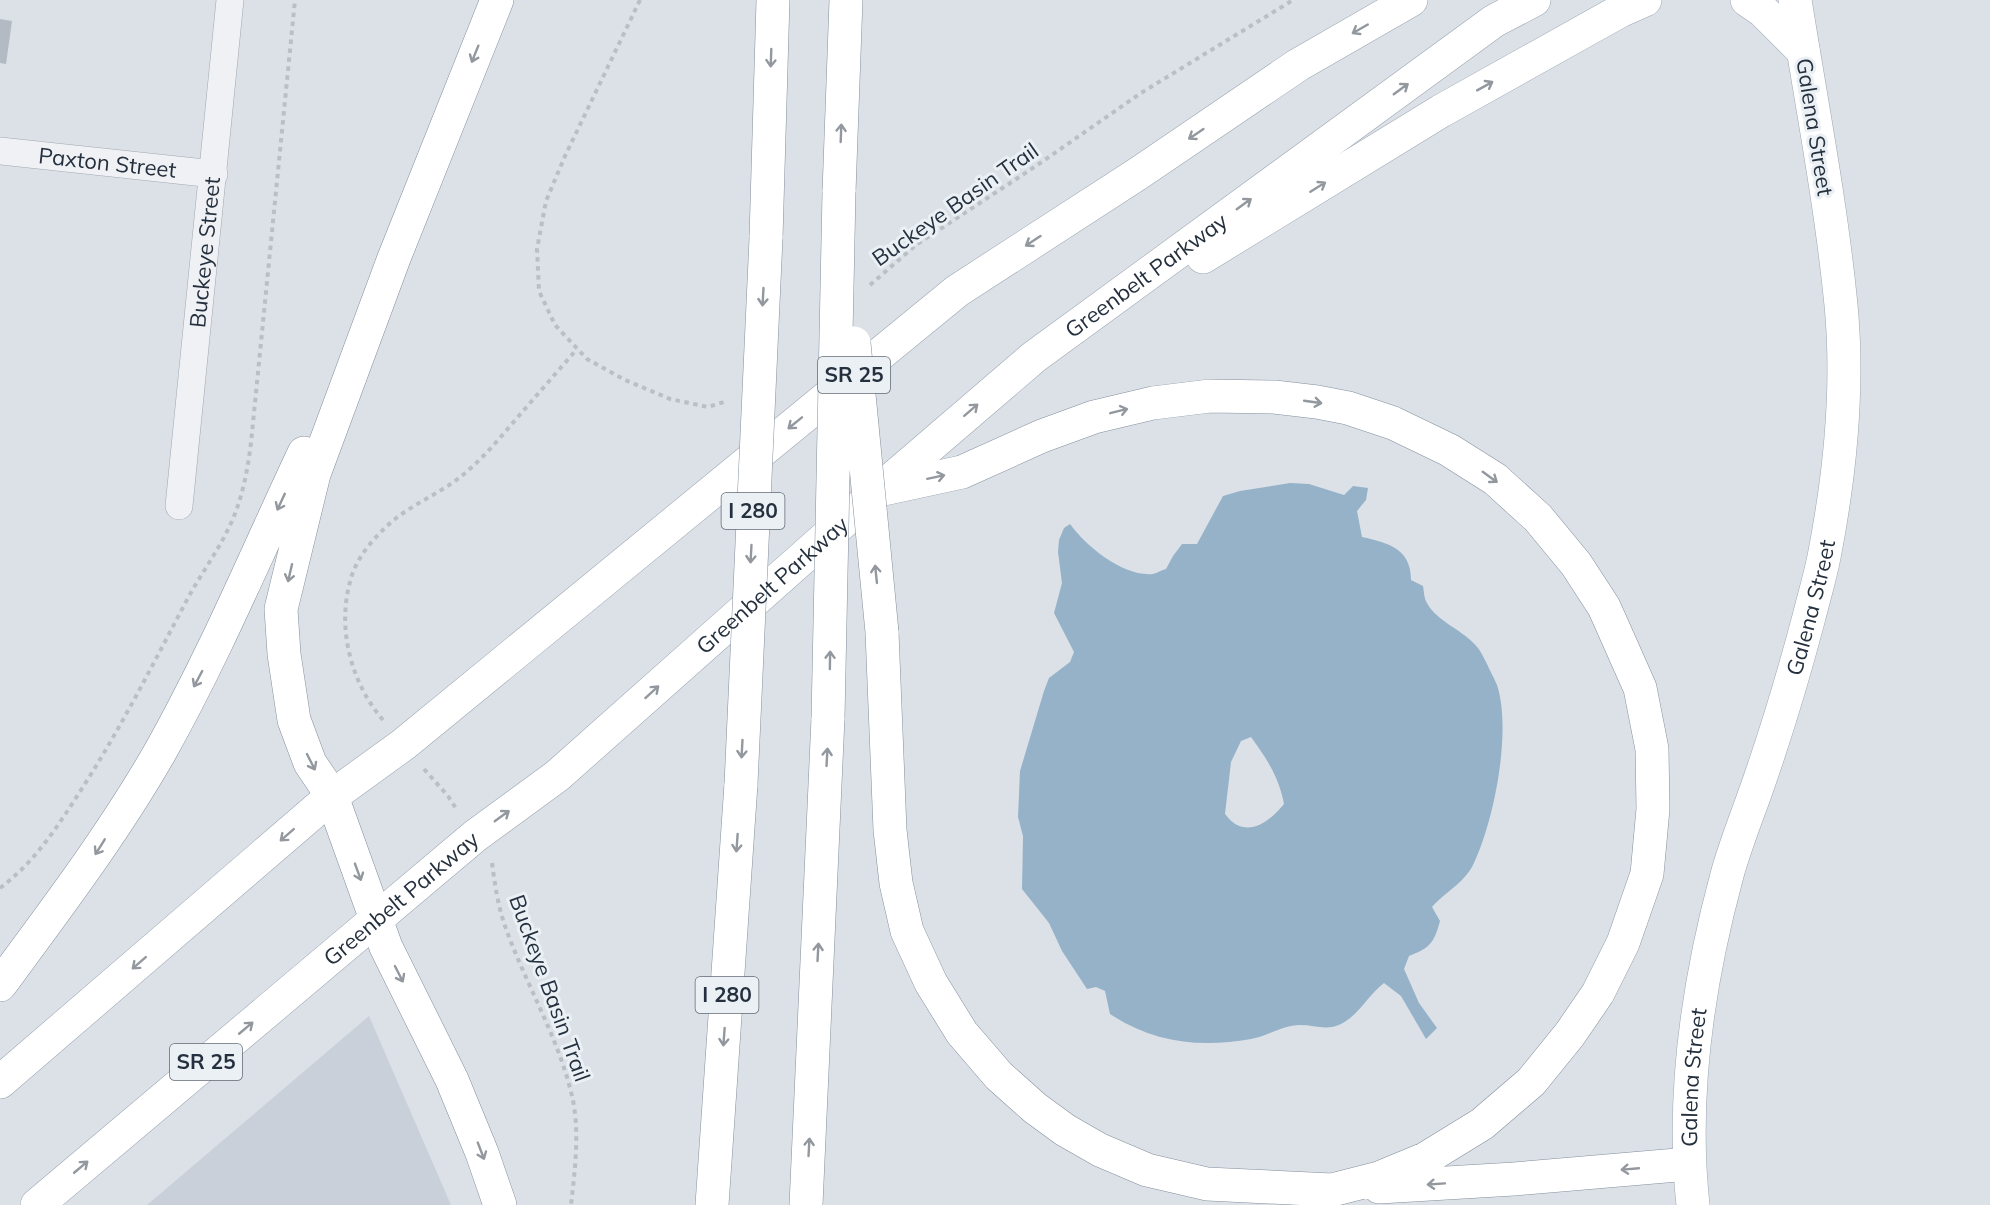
<svg xmlns="http://www.w3.org/2000/svg" width="1990" height="1205" viewBox="0 0 1990 1205" font-family="Mulish,sans-serif">
	<style>
		.built { fill: #cad0d9 }
		.water { fill: #95b2c9; fill-rule: evenodd }
		.building { fill: #b3bac4 }
		.lines { fill: none; stroke-linecap: round; stroke-linejoin: round }
		.minor-casing { stroke: #a1a8b1; stroke-width: 28 }
		.primary-casing { stroke: #9ba6b3; stroke-width: 34 }
		.motorway-casing { stroke: #838f9e; stroke-width: 34 }
		.path { stroke: #babfc5; stroke-width: 4; stroke-dasharray: 4.5 4.5; stroke-linecap: butt }
		.minor { stroke: #eff1f5; stroke-width: 27 }
		.primary { stroke: #fff; stroke-width: 33 }
		.motorway { stroke: #fff; stroke-width: 33 }
		.motorway-bridge-casing { stroke: #838f9e; stroke-width: 34; stroke-linecap: butt }
		.motorway-bridge { stroke: #fff; stroke-width: 33 }
		.oneway { stroke: #92989e }
		.labels { text-anchor: middle; stroke-width: 6; stroke-linejoin: round; paint-order: stroke }
		.shield { fill: #ebf0f5; stroke: #606a75; stroke-width: 1.5 }
		.shield-label { font-size: 21px; font-weight: bold; fill: #25303e }
		.street-label { font-size: 22px; fill: #25303e; stroke: #ebf0f5 }
	</style>
	<rect width="100%" height="100%" fill="#dce1e7"/>
	<!-- built -->
	<path class="built" d="M369,1016L451,1205H147Z"/>
	<!-- water -->
	<path class="water" d="M1290,483L1309,484L1344,495L1353,486L1368,488L1366,500L1357,511L1362,537C1388,543 1411,548 1411,580L1423,586C1424,591 1424,599 1427,603C1437,622 1464,630 1478,648C1482,653 1484,659 1487,664C1490,671 1494,678 1497,685C1512,731 1494,822 1473,865C1463,884 1445,892 1432,907L1440,921C1434,943 1430,948 1409,956L1404,969L1419,1003L1437,1028L1426,1039L1401,996L1384,983C1368,995 1360,1014 1341,1024C1327,1031 1315,1025 1300,1025C1283,1025 1268,1036 1251,1039C1200,1048 1154,1043 1110,1014L1105,991L1096,987L1087,989L1062,951L1049,923L1022,889L1023,836L1018,817L1020,771L1044,691L1049,678L1070,662L1074,652L1054,613L1062,583L1058,552L1059,540L1064,528L1070,524C1086,546 1123,577 1153,574C1157,573 1162,570 1166,569L1173,556L1182,544H1197L1223,496L1240,491ZM1251,737C1267,759 1279,777 1284,804C1268,824 1244,840 1225,814L1231,762L1241,741Z"/>
	<!-- building -->
	<path class="building" d="M0,19L12,21L6,64L0,63Z"/>
	<g class="lines">
		<!-- minor casing -->
		<g class="minor-casing">
			<g id="minor">
				<path id="s1" d="M0,151L214,174"/>
				<path id="s2" d="M179,506L230,0"/>
			</g>
		</g>
		<!-- primary casing -->
		<g class="primary-casing">
			<g id="primary">
				<path d="M1747,0L1763,11L1803,51"/>
				<path d="M1203,257L1441,111L1620,11L1645,0"/>
				<path d="M0,1082L331,797L404,744L957,291L1139,173L1298,65L1411,0"/>
				<path id="s3" d="M37,1205L475,836L557,776L879,490L1034,357L1494,21L1534,0"/>
				<path id="s4" d="M1693,1205C1681,1095 1698,982 1727,875C1736,842 1750,809 1761,776C1779,724 1795,670 1809,617C1814,597 1820,577 1824,557C1840,475 1849,388 1841,305C1831,203 1811,101 1795,0"/>
			</g>
		</g>
		<!-- motorway casing -->
		<g class="motorway-casing">
			<path id="motorway" d="M497,0L394,258L314,474L281,609L284,654L294,720L310,763L331,794L386,947L452,1080L482,1153L500,1205
				M839,192L846,0
				M766,238L773,0
				M879,490L962,472L1042,436L1094,417L1153,403L1210,396L1274,397L1317,402L1348,408L1393,423L1449,450L1495,479L1538,518L1576,564L1604,607L1640,688L1652,749L1653,809L1647,874L1623,943L1598,993L1570,1034L1531,1082L1482,1124L1425,1159L1379,1178L1332,1190L1207,1184L1147,1170L1100,1150L1065,1130L1035,1108L999,1076L962,1033L931,983L907,931L896,883L890,830L882,632
				M0,985C56,909 113,834 160,752C214,656 257,553 304,453
				M1379,1187L1514,1179L1689,1164
				M712,1205L741,784
				M806,1205L828,718"/>
		</g>
		<!-- path -->
		<path class="path" d="M640,0L565,156L546,201L537,249L539,291L555,325L587,359L625,380L670,399L708,407L727,401
			M870,285L916,245L1036,166L1141,93L1293,0
			M383,720C351,683 337,629 350,582C355,560 371,541 387,526C408,506 437,495 459,478C481,461 499,439 517,418C537,395 557,372 577,349
			M424,769L448,796L457,810
			M492,863C495,885 498,906 505,926C525,983 558,1036 572,1096C580,1130 575,1170 571,1205
			M0,888C35,862 58,826 81,790C121,728 154,662 189,596C203,571 220,548 232,521C244,493 249,463 252,433L295,0"/>
		<!-- minor -->
		<use href="#minor" class="minor"/>
		<!-- primary -->
		<use href="#primary" class="primary"/>
		<!-- motorway -->
		<use href="#motorway" class="motorway"/>
		<!-- motorway-bridge casing -->
		<g class="motorway-bridge-casing">
			<path id="motorway-bridge" d="M854,343L882,632
				M828,718L839,192
				M741,784L766,238"/>
		</g>
		<!-- motorway-bridge -->
		<use href="#motorway-bridge" class="motorway-bridge"/>
	</g>
	<!-- one-way arrows -->
	<defs><path id="oneway-shaft" d="M-6 0H5M1.5-3L5.5 0L1.5 3" fill="none" stroke-width="1.6" stroke-linecap="round" stroke-linejoin="round" transform="scale(1.5)"/></defs>
	<g class="oneway">
		<use href="#oneway-shaft" transform="translate(1360 29) rotate(150)"/>
		<use href="#oneway-shaft" transform="translate(475 54) rotate(112)"/>
		<use href="#oneway-shaft" transform="translate(771 58) rotate(92)"/>
		<use href="#oneway-shaft" transform="translate(1485 86) rotate(-29)"/>
		<use href="#oneway-shaft" transform="translate(1401 89) rotate(-36)"/>
		<use href="#oneway-shaft" transform="translate(841 133) rotate(-88)"/>
		<use href="#oneway-shaft" transform="translate(1196 134) rotate(146)"/>
		<use href="#oneway-shaft" transform="translate(1318 187) rotate(-32)"/>
		<use href="#oneway-shaft" transform="translate(1244 204) rotate(-36)"/>
		<use href="#oneway-shaft" transform="translate(1033 241) rotate(147)"/>
		<use href="#oneway-shaft" transform="translate(763 297) rotate(93)"/>
		<use href="#oneway-shaft" transform="translate(1313 402) rotate(8)"/>
		<use href="#oneway-shaft" transform="translate(971 410) rotate(-41)"/>
		<use href="#oneway-shaft" transform="translate(1119 411) rotate(-14)"/>
		<use href="#oneway-shaft" transform="translate(795 423) rotate(141)"/>
		<use href="#oneway-shaft" transform="translate(936 477) rotate(-12)"/>
		<use href="#oneway-shaft" transform="translate(1490 477) rotate(36)"/>
		<use href="#oneway-shaft" transform="translate(281 502) rotate(115)"/>
		<use href="#oneway-shaft" transform="translate(751 554) rotate(93)"/>
		<use href="#oneway-shaft" transform="translate(290 573) rotate(103)"/>
		<use href="#oneway-shaft" transform="translate(876 574) rotate(-96)"/>
		<use href="#oneway-shaft" transform="translate(830 660) rotate(-89)"/>
		<use href="#oneway-shaft" transform="translate(198 679) rotate(118)"/>
		<use href="#oneway-shaft" transform="translate(652 692) rotate(-42)"/>
		<use href="#oneway-shaft" transform="translate(742 749) rotate(93)"/>
		<use href="#oneway-shaft" transform="translate(827 757) rotate(-87)"/>
		<use href="#oneway-shaft" transform="translate(311 762) rotate(63)"/>
		<use href="#oneway-shaft" transform="translate(502 816) rotate(-36)"/>
		<use href="#oneway-shaft" transform="translate(287 835) rotate(139)"/>
		<use href="#oneway-shaft" transform="translate(737 843) rotate(94)"/>
		<use href="#oneway-shaft" transform="translate(100 847) rotate(122)"/>
		<use href="#oneway-shaft" transform="translate(358 872) rotate(70)"/>
		<use href="#oneway-shaft" transform="translate(818 952) rotate(-87)"/>
		<use href="#oneway-shaft" transform="translate(139 963) rotate(139)"/>
		<use href="#oneway-shaft" transform="translate(399 974) rotate(63)"/>
		<use href="#oneway-shaft" transform="translate(246 1028) rotate(-40)"/>
		<use href="#oneway-shaft" transform="translate(724 1037) rotate(94)"/>
		<use href="#oneway-shaft" transform="translate(809 1147) rotate(-87)"/>
		<use href="#oneway-shaft" transform="translate(481 1151) rotate(69)"/>
		<use href="#oneway-shaft" transform="translate(81 1167) rotate(-40)"/>
		<use href="#oneway-shaft" transform="translate(1630 1169) rotate(175)"/>
		<use href="#oneway-shaft" transform="translate(1436 1184) rotate(176)"/>
	</g>
	<g class="labels">
		<!-- shield labels -->
		<g class="shield">
			<rect x="818" y="357" width="72" height="36" rx="4.5"/>
			<rect x="721.5" y="493" width="63" height="36" rx="4.5"/>
			<rect x="695.5" y="977" width="63" height="36" rx="4.5"/>
			<rect x="170" y="1044" width="72" height="36" rx="4.5"/>
		</g>
		<g class="shield-label">
			<text x="854" y="382">SR 25</text>
			<text x="753" y="518">I 280</text>
			<text x="727" y="1002">I 280</text>
			<text x="206" y="1069">SR 25</text>
		</g>
		<!-- street labels -->
		<g class="street-label">
			<text transform="translate(1815 127) rotate(81)" y="8">Galena Street</text>
			<text dy="8" stroke="none"><textPath href="#s1" startOffset="108">Paxton Street</textPath></text>
			<text transform="translate(955 204) rotate(-35)" y="8">Buckeye Basin Trail</text>
			<text dy="8" stroke="none"><textPath href="#s2" startOffset="255">Buckeye Street</textPath></text>
			<text dy="8" stroke="none"><textPath href="#s3" startOffset="1448">Greenbelt Parkway</textPath></text>
			<text dy="8" stroke="none"><textPath href="#s3" startOffset="962">Greenbelt Parkway</textPath></text>
			<text dy="8" stroke="none"><textPath href="#s4" startOffset="614">Galena Street</textPath></text>
			<text dy="8" stroke="none"><textPath href="#s3" startOffset="476">Greenbelt Parkway</textPath></text>
			<text transform="translate(550 988) rotate(70)" y="8">Buckeye Basin Trail</text>
			<text dy="8" stroke="none"><textPath href="#s4" startOffset="128">Galena Street</textPath></text>
		</g>
	</g>
</svg>
